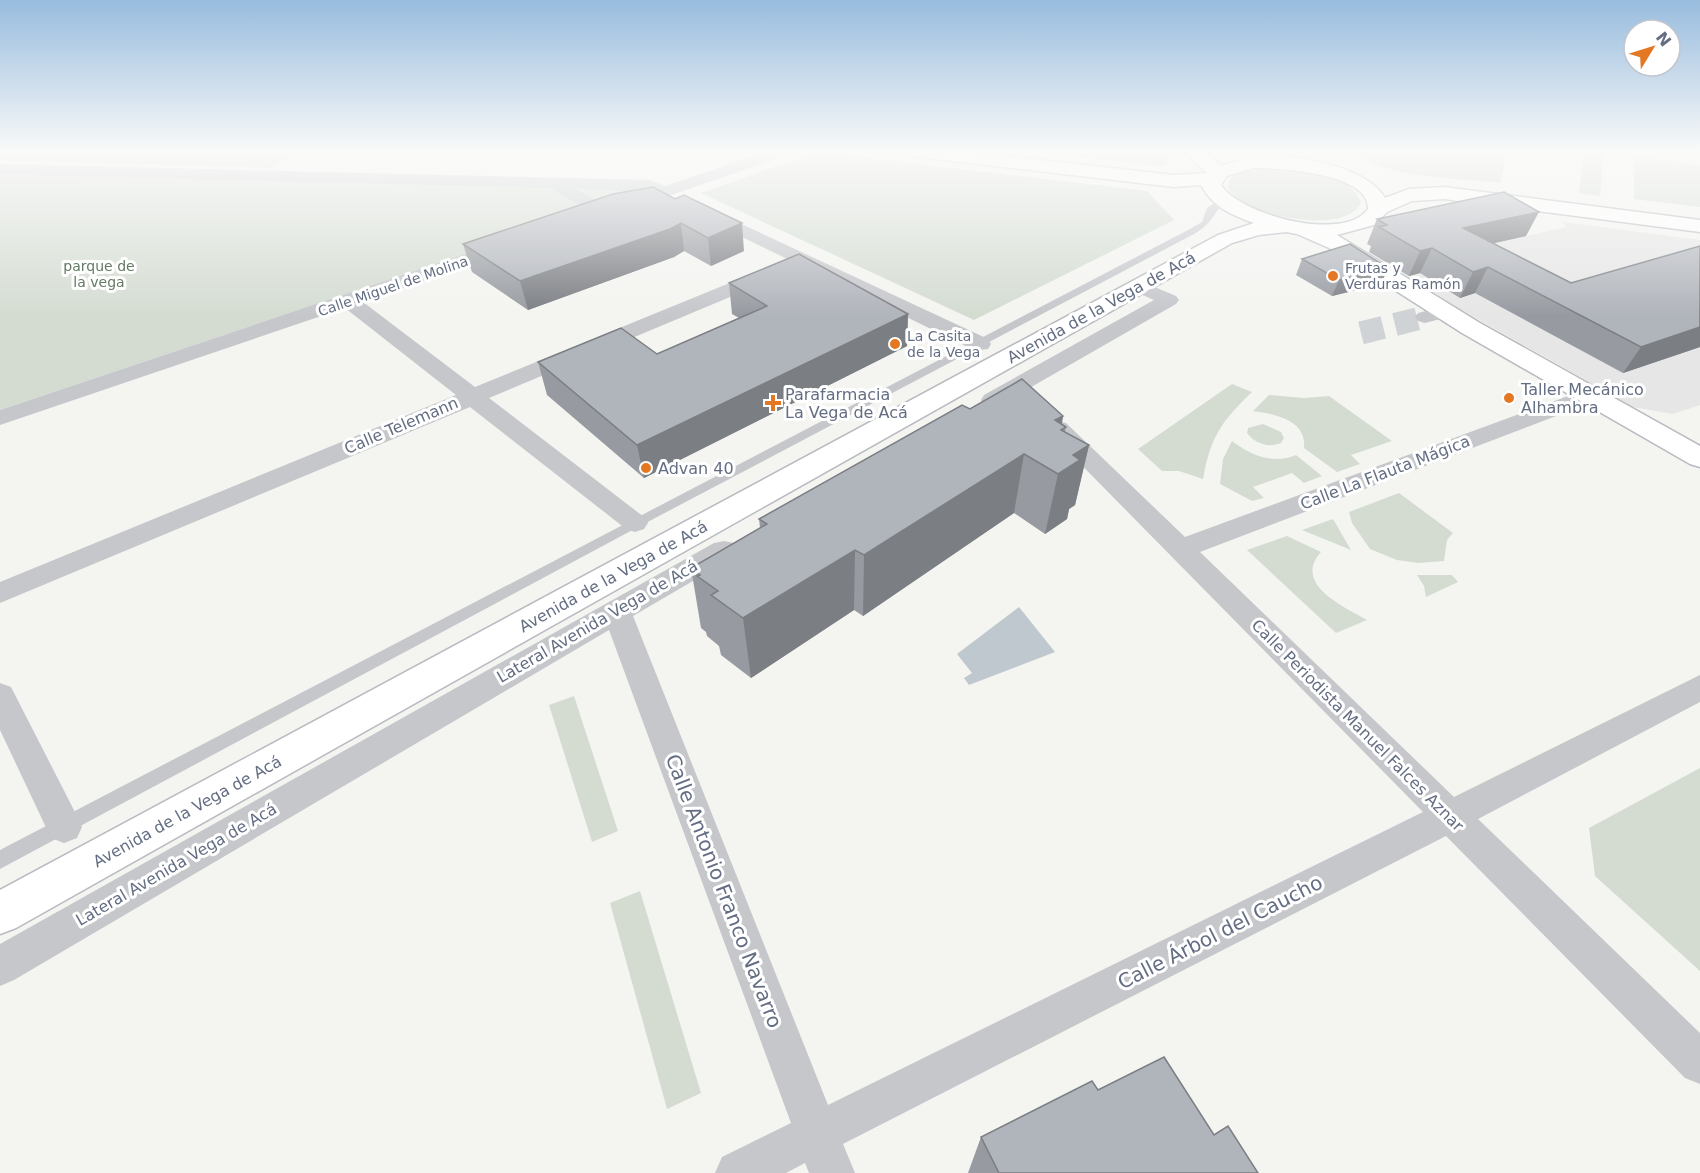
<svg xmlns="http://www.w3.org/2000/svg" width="1700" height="1173" viewBox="0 0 1700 1173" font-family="'DejaVu Sans',sans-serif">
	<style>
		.built { fill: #e5e6e5 }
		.green { fill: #d4dcd2 }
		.water { fill: #c0c8cf }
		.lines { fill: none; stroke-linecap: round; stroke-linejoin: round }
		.street-tunnel { stroke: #d0d3d6; stroke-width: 23; stroke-dasharray: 23 12; stroke-linecap: butt }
		.secondary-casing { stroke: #b7babf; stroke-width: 3 }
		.lane { fill: #c5c7cb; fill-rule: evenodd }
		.street { fill: #c5c7cb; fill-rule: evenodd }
		.secondary { fill: #fff; fill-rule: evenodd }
		.wall { fill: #979ba1 }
		.shaded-wall { fill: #7b7e83 }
		.building { fill: #b0b4bb; stroke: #7b7e83; stroke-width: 1.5 }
		.poi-dot { fill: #e47722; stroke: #fff; stroke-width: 2 }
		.labels { text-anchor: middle; stroke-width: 6; stroke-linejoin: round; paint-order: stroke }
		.far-park-label { font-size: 14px; fill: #627a63; stroke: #fff }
		.far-poi-label { font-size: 14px; fill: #646e83; stroke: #fff; text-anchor: start }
		.far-street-label { font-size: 14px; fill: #646e83; stroke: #fff }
		.street-label { font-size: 16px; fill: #646e83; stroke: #fff }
		.poi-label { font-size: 16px; fill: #646e83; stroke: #fff; text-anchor: start }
		.near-street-label { font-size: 20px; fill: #646e83; stroke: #fff }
	</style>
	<rect width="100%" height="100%" fill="#f4f5f1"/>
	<!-- built -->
	<path class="built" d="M1563,222L1700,240V405L1673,414L1633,407L1460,309L1392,266L1566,227Z"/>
	<!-- green -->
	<path class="green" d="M0,151H298L271,168L0,160Z
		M1020,151H1160L1172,159L1171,162L1161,166Z
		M1360,151H1508L1500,183C1466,179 1382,177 1358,155Z
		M1584,151H1603L1600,196L1579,193Z
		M817,152L1147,191L1174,220L974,320L701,193Z
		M1634,155L1700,166V207L1634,199Z
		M1272,167C1300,168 1349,172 1361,202C1348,233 1273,218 1249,206C1240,202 1234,196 1228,188L1229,180L1238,173Z
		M0,172L579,186L651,192L0,410Z
		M1232,384L1252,392C1221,422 1211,436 1203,479L1179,471H1162L1138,449Z
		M1269,395L1304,398L1329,396L1392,441L1351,455L1360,464L1337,472L1304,448C1307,420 1275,414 1253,411Z
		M1263,424L1281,432L1284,438L1281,443C1269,448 1255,444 1247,433L1248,428Z
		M1232,441C1250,455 1274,465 1296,455L1322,476L1304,483L1292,473L1253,487L1264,498L1252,501L1220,484L1223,459Z
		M1399,493L1453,533L1447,540L1444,561L1418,563L1397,560L1370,549L1352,523L1349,512Z
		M1333,519L1351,550L1302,530Z
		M1287,536L1321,552C1292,584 1344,607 1367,620L1336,633L1247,550Z
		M1417,575H1452L1458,582L1426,597L1424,586Z
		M574,696L618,831L592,842L549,705Z
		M1700,768V971L1595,876L1589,828Z
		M640,891L701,1093L667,1109L610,903Z"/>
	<!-- water -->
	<path class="water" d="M1019,607L1055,652L969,685L964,678L972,673L957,654Z"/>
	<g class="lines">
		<!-- street-tunnel -->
		<path class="street-tunnel" d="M1361,333L1425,317"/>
		<!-- secondary casing -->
		<g class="secondary-casing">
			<path id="secondary" d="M900,151H960L1174,175L1207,173L1183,151H1204L1222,166C1232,163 1242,158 1253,156C1288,152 1366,165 1385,198L1409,189L1444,187L1700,220V232L1444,199L1412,201L1387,212L1374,225L1337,235L1480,323L1700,446V467L1690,464L1462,333L1329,248L1297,234L1286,232L1259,235L1232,243L16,928L0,934V890L1218,235L1254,223C1231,215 1213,207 1201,185L1174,187L909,156L903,155ZM1254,168C1279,168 1370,173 1368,209C1344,243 1240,215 1221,185L1227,176Z"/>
		</g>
		<!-- lane -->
		<path class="lane" d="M1220,199L1225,202C1211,216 1213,223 1194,234L640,526L0,869V850L1188,230L1202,222L1207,208Z"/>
		<!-- street -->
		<path class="street" d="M768,151H792L790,154L627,210L621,209L618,205L621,201L650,192L574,188L610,209L613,213L610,217L604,218L549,188L0,174V164L650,180L665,186Z
			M707,208L988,339L991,344L988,349L980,350L972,349L701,217L698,213L701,209Z
			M504,241L511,243L513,247L511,251L363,302L475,387L759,271H773L776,275L773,279L489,398L644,517L648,523L644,529L635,532L626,529L470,407L0,603V582L456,395L345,308L0,425V410Z
			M1138,280L1176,296L1179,300L1176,304L1000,405L992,407L984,405L981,400L984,395L1154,300L1131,290L1128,286L1131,282Z
			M1445,306L1452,308L1455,312L1452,316L1425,323L1418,321L1415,317L1418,313Z
			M1590,388L1598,390L1601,395L1598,400L1200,552L1454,797L1700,675V702L1478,819L1700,1033V1084L1685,1078L1446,836L843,1144L855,1173H809L805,1163L786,1173H715L722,1157L791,1123L609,630L14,980L0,986V944L714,543L724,541L734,543L738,550L734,557L633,616L828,1105L1423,812L1050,433L1046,428L1050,423L1058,421L1066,423L1185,537Z
			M0,683L11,687L77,816L82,827L77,838L64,843L51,838L0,730Z"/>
		<!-- secondary -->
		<use href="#secondary" class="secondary"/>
	</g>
	<!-- wall -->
	<path class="wall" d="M675,199L744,251L711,266L684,251L674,257L528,310L472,272L463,244Z
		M1377,219L1526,236L1493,243L1700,347L1623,373L1475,293L1460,298L1420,273L1409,276L1369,252L1371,246L1367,244Z
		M1302,259L1388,268L1381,284L1332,296L1296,275Z
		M729,283L908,314L907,346L644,478L547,395L538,362L657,354L739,318L732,314Z
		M970,409L1063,416L1062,424L1066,427L1065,432L1089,445L1075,505L1069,509L1067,519L1045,534L1014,513L863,616L854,610L751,678L721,655L719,646L707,636L706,632L701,628L691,568L760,528L759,519Z
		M1098,1090L1214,1135L1258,1173H968L981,1137Z"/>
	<!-- shaded-wall -->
	<path class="shaded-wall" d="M1539,212L1526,236L1451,253L1463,228Z
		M681,223L684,251L674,257L528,310L520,281Z
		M742,223L744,251L711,266L708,238Z
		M1432,248L1420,273L1409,276L1420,251Z
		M1488,267L1475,293L1460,298L1473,272Z
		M1388,268L1381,284L1332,296L1339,280Z
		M908,314L907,346L644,478L637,445Z
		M1700,327V347L1623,373L1641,347Z
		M1063,416L1052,471L1055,420Z
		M1089,445L1075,505L1069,509L1067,519L1045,534L1058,474L1073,455Z
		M1024,454L1014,513L863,616L864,555Z
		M855,550L854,610L751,678L743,618Z"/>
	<!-- building -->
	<path class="building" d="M653,187L675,199L684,195L742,223L708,238L681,223L670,229L520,281L463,244L613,194Z
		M1504,192L1539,212L1463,228L1571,283L1700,246V327L1641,347L1488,267L1473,272L1432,248L1420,251L1379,227L1387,225L1377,219Z
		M1350,244L1388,268L1339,280L1302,259Z
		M799,254L908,314L637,445L538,362L621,328L657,354L767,306L729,283Z
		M1022,379L1063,416L1055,420L1066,427L1061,430L1089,445L1073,455L1080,460L1058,474L1024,454L864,555L855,550L743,618L711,595L718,591L697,576L700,575L691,568L767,524L759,519L962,405L970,409Z
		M1164,1057L1214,1135L1228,1126L1258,1173H999L981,1137L1092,1081L1098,1090Z"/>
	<!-- sky -->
	<linearGradient id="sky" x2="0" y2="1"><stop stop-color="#98bcde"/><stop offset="0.48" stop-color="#fafaf9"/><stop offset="1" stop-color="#fafaf9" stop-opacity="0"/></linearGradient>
	<rect width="1700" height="316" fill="url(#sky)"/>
	<!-- markers -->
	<g class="poi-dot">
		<circle cx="1333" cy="276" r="6"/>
		<circle cx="895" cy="344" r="6"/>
		<circle cx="1509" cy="398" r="6"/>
		<path d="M770 394h6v6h6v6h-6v6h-6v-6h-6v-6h6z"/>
		<circle cx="646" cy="468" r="6"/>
	</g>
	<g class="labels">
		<!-- far-park labels -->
		<g class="far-park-label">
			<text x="99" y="271">parque de<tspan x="99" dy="16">la vega</tspan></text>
		</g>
		<!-- far-poi labels -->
		<g class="far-poi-label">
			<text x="1345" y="273">Frutas y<tspan x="1345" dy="16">Verduras Ramón</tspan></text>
			<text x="907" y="341">La Casita<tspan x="907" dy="16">de la Vega</tspan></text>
		</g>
		<!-- far-street labels -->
		<g class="far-street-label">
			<text transform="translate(393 286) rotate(-19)" y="5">Calle Miguel de Molina</text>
		</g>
		<!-- street labels -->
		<g class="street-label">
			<text transform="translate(1101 307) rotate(-29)" y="6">Avenida de la Vega de Acá</text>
			<text transform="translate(401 425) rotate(-23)" y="6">Calle Telemann</text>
			<text transform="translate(1385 472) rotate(-21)" y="6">Calle La Flauta Mágica</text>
			<text transform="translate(613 576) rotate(-29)" y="6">Avenida de la Vega de Acá</text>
			<text transform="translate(597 621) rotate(-30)" y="6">Lateral Avenida Vega de Acá</text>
			<text transform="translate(1358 725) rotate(45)" y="6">Calle Periodista Manuel Falces Aznar</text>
			<text transform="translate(187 811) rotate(-29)" y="6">Avenida de la Vega de Acá</text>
			<text transform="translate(176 864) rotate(-30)" y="6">Lateral Avenida Vega de Acá</text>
		</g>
		<!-- poi labels -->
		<g class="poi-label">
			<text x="1521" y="395">Taller Mecánico<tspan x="1521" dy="18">Alhambra</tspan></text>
			<text x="785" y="400">Parafarmacia<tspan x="785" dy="18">La Vega de Acá</tspan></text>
			<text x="658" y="474">Advan 40</text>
		</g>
		<!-- near-street labels -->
		<g class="near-street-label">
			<text transform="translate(724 891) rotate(69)" y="7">Calle Antonio Franco Navarro</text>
			<text transform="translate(1220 932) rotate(-27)" y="7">Calle Árbol del Caucho</text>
		</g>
	</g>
	<!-- north arrow -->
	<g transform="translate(1652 48) rotate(52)"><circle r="28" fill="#ffffff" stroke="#c1c5cd" stroke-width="1.5"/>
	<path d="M0-4.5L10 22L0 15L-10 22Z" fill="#e47722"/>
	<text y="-9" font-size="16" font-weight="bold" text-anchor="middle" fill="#646e83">N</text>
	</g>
</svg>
